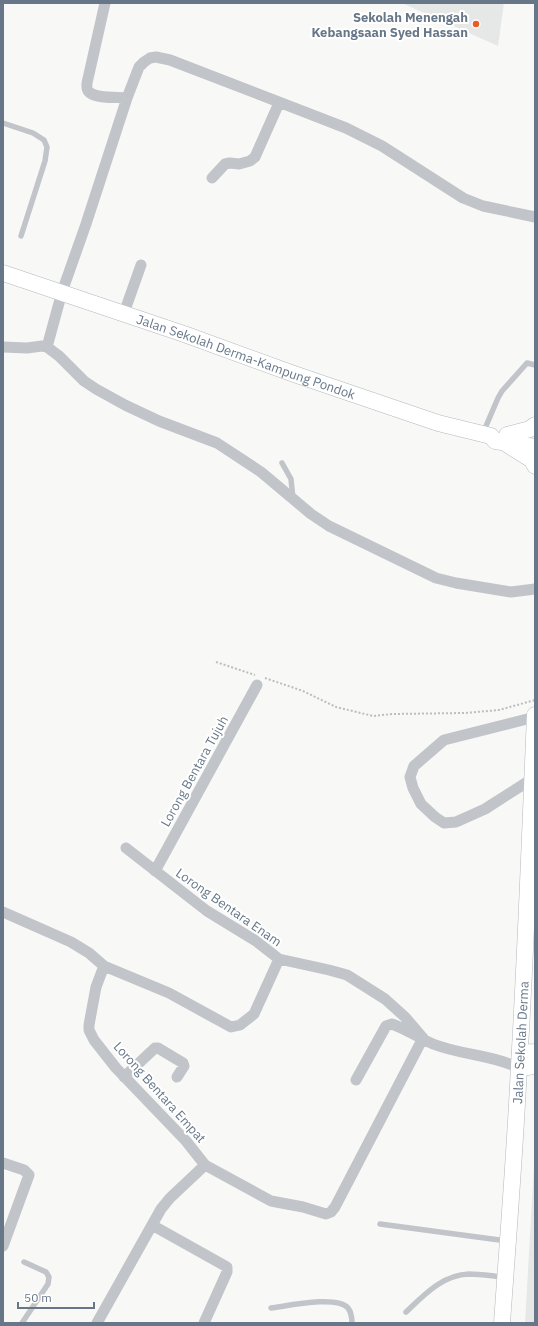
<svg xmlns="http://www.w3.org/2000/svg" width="538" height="1326" viewBox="0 0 538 1326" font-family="'IBM Plex Sans',sans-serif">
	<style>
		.built { fill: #e6e7e7 }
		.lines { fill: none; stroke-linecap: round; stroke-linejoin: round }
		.secondary-casing { stroke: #b4b9bf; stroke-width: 17 }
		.path { stroke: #bbbec1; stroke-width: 2; stroke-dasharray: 2 2; stroke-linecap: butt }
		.lane { stroke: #c1c5ca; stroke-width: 5.5 }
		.street { stroke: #c1c5ca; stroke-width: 11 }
		.secondary { stroke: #fff; stroke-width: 16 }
		.poi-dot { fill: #e85c26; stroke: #fff; stroke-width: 1.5 }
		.labels { text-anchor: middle; stroke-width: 4; stroke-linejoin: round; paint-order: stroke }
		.poi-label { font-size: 13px; font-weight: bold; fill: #677788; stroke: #fff; text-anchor: end }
		.street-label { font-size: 13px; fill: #677788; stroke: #fff }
	</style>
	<rect width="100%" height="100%" fill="#f8f8f6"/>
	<!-- built -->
	<path class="built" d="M402,3H504L498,46Z
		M535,1148V1323H525Z"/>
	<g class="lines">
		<!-- secondary casing -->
		<g class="secondary-casing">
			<g id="secondary">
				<path id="s1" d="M3,273L184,334L294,374L438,423L491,436L495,441L535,447"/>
				<path d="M507,435L530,429L535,425"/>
				<path d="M508,445L532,460L535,466"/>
				<path d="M520,1053L535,1052"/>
				<path d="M519,1068L535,1066"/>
				<path id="s2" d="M502,1323C508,1238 515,1152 519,1066C526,949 530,832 535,715"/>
			</g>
		</g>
		<!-- path -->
		<path class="path" d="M216,662L255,675
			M265,678L303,691L336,707L373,716L392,714L465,713L499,710L535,700"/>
		<!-- lane -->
		<path class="lane" d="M3,123L33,133L44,140L47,147L45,161L21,236
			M483,433L498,398L502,391L527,363L535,365
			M282,463L291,479L293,499
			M380,1224L507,1241
			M271,1308C287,1306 337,1295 348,1308C351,1312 352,1318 352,1323
			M406,1312C424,1295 442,1275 469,1274C480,1274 492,1276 503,1277
			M22,1323L48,1284L49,1277L46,1272L24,1262"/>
		<!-- street -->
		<path class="street" d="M105,3L87,83C87,86 86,90 89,92C96,99 118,97 127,98
			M212,178L225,164L230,163L239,164L250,161L255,157L279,103
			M124,313L141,265
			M3,347L27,348L42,346L47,347L59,356L84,381L96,389L125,405L159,421L217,443L261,472L311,514L329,526L436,578L456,583L511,592L535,589
			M47,347L62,292L86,224L127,98L139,67L144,62L150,58L156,57L170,60L346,128L382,146L463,198L483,206L535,217
			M532,779L485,809L456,822L444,823L435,817L421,804L413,788L410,777L414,766L444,740L535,717
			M126,848L207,911L256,941L279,959L329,970L347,975L385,999L405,1017L423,1038
			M155,871L257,685
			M3,912L71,942L89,953L104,966L169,993L231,1027L240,1025L254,1014L279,959
			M104,966L96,987L89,1025V1030L94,1040L116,1068L186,1141L205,1165L271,1201L303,1207L326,1214L331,1212L335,1207L423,1038
			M124,1077L155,1048H158L183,1063L184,1066L177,1077
			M356,1080L386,1026L392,1024C406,1029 419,1038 433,1044C461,1055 493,1055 519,1068
			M3,1163L24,1170L29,1175L3,1246
			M152,1225L227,1267V1272L204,1323
			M97,1323L161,1209L170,1198L205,1165"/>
		<!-- secondary -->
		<use href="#secondary" class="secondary"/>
	</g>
	<!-- markers -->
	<circle class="poi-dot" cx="476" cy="24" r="4"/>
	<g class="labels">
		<!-- poi labels -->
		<g class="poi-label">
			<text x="468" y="22">Sekolah Menengah<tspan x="468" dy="15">Kebangsaan Syed Hassan</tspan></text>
		</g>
		<!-- street labels -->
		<g class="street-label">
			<text dy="5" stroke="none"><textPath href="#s1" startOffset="257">Jalan Sekolah Derma-Kampung Pondok</textPath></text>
			<text transform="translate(194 771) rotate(-61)" y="5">Lorong Bentara Tujuh</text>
			<text transform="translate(229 907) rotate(35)" y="5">Lorong Bentara Enam</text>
			<text dy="5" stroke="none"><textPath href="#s2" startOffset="281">Jalan Sekolah Derma</textPath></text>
			<text transform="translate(160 1092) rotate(48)" y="5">Lorong Bentara Empat</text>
		</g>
	</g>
	<!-- border -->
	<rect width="538" height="1326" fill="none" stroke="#677788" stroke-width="8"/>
	<!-- scale -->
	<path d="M18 1302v6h76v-6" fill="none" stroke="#677788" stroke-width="2"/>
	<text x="24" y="1302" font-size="12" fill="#677788" stroke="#ffffff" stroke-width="3" paint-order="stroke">50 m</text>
</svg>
